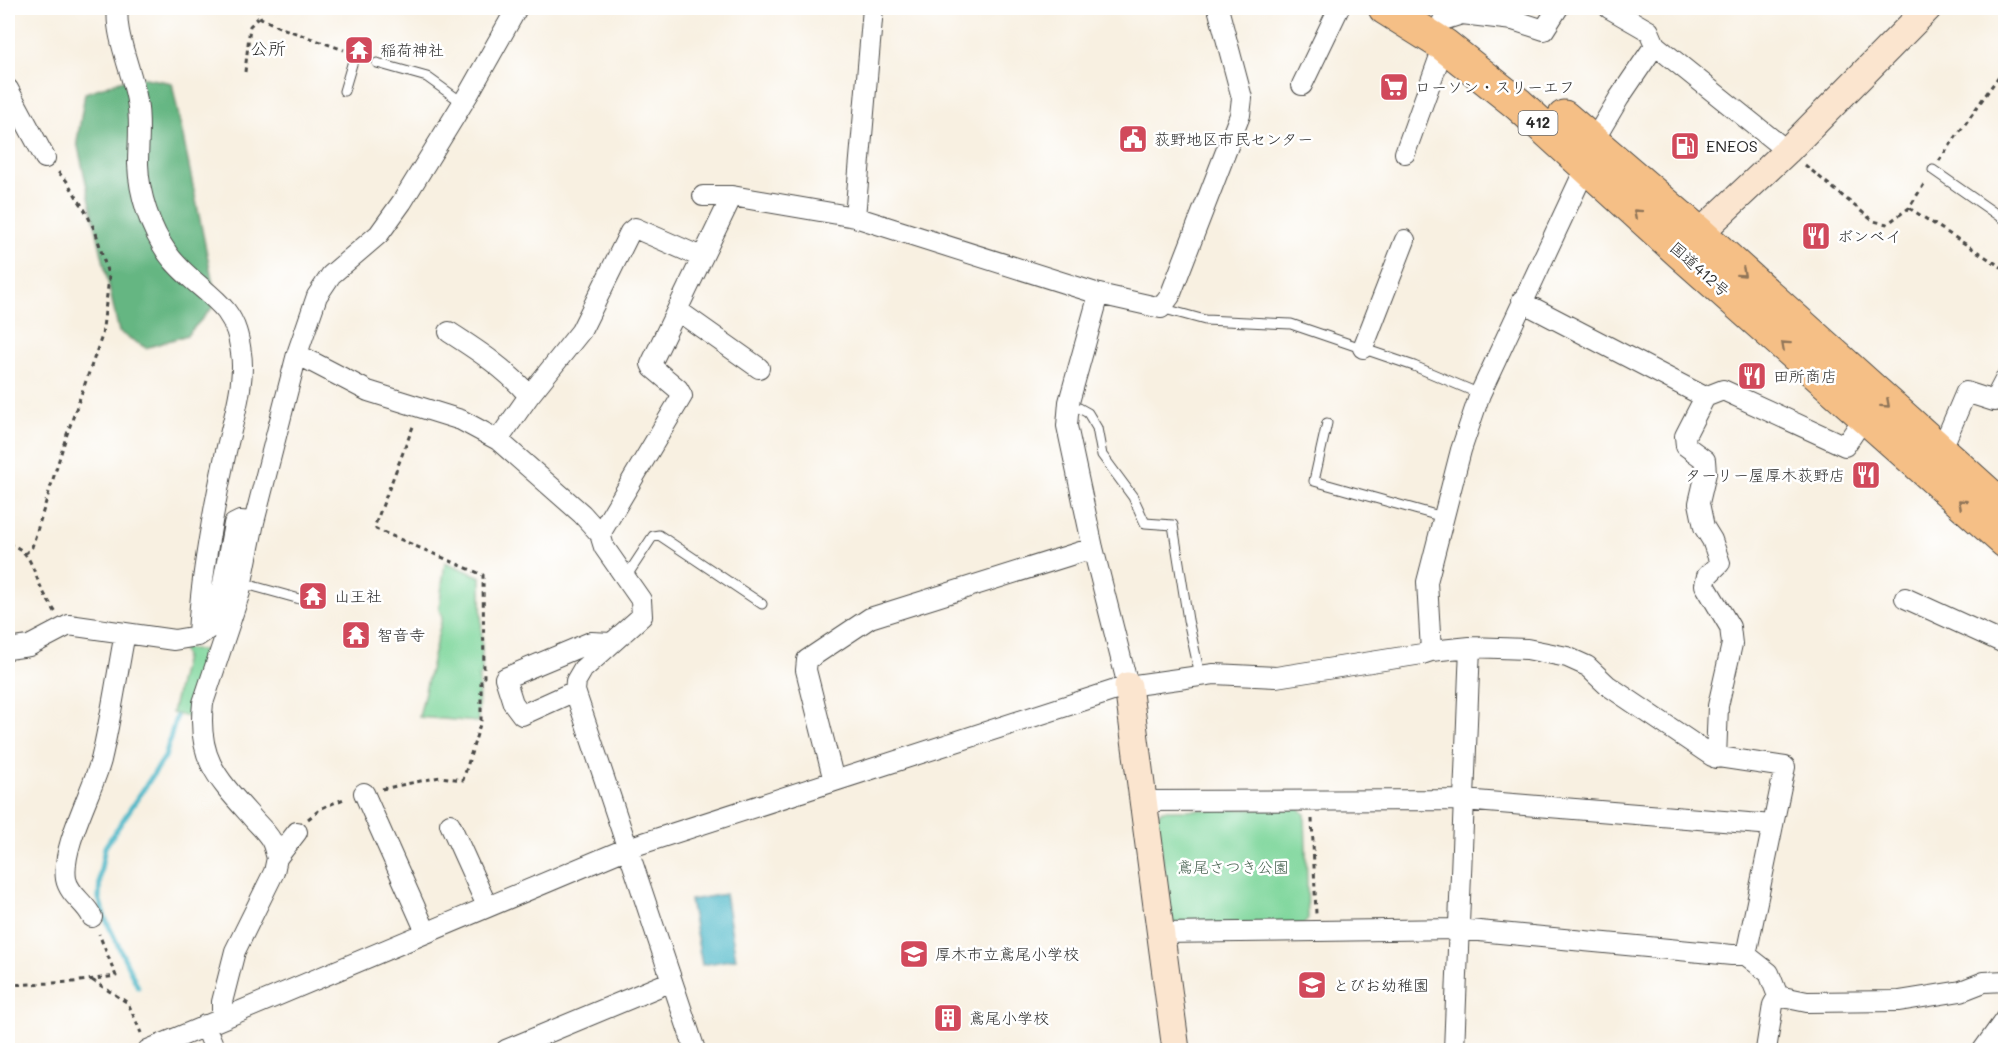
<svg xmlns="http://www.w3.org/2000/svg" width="2013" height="1058" viewBox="0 0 2013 1058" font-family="Mali,'Klee One',sans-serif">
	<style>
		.green { fill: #7cd59a; stroke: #548062; stroke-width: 1.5 }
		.forest { fill: #65b682; stroke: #487056; stroke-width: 1.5 }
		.water { fill: #4bb7c7; stroke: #3b7179; stroke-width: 1.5 }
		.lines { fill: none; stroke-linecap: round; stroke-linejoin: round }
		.stream { stroke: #4bb7c7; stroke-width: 5 }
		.lane-casing { stroke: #4a4946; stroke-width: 11 }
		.street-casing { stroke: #4a4946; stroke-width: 22 }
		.secondary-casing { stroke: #4a4946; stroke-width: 29 }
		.highway-casing { stroke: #4a4946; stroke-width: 35 }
		.path { stroke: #4a4946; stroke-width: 3; stroke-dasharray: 4.5 4.5; stroke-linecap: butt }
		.lane { stroke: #fff; stroke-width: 9 }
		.street { stroke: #fff; stroke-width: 20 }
		.secondary { stroke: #fbe5cf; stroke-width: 27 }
		.highway { stroke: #f5bf86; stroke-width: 33 }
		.oneway { stroke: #907558 }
		.labels { text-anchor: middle; stroke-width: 5; stroke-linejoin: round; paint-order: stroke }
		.shield { fill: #fff; stroke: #6b6b6b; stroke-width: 1.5 }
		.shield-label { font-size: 15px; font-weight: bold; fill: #2b2b2b }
		.poi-label { font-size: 16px; fill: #2b2b2b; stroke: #fff; text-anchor: start }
		.street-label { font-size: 16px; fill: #2b2b2b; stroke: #fff }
		.park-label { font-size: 16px; fill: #435e4c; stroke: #fff }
		.neighbourhood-label { font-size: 18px; fill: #2b2b2b; stroke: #fff }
	</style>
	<rect width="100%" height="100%" fill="#fff"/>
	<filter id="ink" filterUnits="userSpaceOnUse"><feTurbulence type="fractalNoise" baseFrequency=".0167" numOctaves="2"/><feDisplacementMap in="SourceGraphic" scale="12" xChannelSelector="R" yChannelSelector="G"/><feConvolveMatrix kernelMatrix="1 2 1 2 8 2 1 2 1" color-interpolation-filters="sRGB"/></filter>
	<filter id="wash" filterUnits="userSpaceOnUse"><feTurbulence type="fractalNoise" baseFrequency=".008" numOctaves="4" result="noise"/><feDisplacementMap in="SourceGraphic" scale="24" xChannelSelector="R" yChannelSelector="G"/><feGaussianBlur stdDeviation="1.35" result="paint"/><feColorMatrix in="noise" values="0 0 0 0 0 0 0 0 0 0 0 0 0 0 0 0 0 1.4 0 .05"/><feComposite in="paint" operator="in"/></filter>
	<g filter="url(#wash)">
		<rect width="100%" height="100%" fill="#f8f0e1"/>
		<!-- green -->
		<path class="green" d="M445,562L481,577L482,675L479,677L478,722L419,717L442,618L439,609Z
			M182,648L208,651L188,717L172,713L185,657Z
			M1300,809L1305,814L1308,919L1303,924L1176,926L1170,921L1157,816L1162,810Z"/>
		<!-- forest -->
		<path class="forest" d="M135,76L172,83L217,303L187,335L146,348L119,332L77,142L85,93Z"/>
		<!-- water -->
		<path class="water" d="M725,894L736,959L702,965L690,900Z"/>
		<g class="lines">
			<!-- stream -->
			<path class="stream" d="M138,987L105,918L99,898L100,874L105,847L165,757L176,717"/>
		</g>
	</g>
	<g filter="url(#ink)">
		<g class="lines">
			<!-- lane casing -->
			<g class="lane-casing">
				<path id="lane" d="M377,63L427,77L463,103
					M344,91L355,54
					M1933,170L2006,221
					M1161,308L1205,320L1291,324L1414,366L1480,394
					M1079,408L1088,413L1097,428L1102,455L1133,497L1145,523L1173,525L1188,620L1200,675
					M1327,423L1314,481L1443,517
					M624,576L630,571L653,536L659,535L762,604
					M242,583L307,601"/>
			</g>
			<!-- street casing -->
			<g class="street-casing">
				<path id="street" d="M118,8C114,34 133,74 137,101C141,122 138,143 138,164C139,195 150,228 168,254C184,277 210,291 226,311C236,324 239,338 241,353C246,382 231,427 225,456C213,512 200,580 198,636
					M1609,8L1649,31L1655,45
					M1443,20L1462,14L1513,20L1544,30L1558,8
					M1302,85L1339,8
					M8,89L45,158
					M1593,142L1619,98L1655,45L1787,151
					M1405,153L1444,45
					M703,196H732
					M855,217L873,8
					M1099,294L1069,402L1067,426L1093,548L1128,686
					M1522,300L1524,303L1705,397L1723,390L1845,446L1865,416
					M677,310L759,368
					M449,332C477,350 508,370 529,396
					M1363,348L1405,240
					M297,354L368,391L461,420L498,440L582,514L600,534L604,547L641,600L642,616L583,669L576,681L575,691L695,1050
					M1705,397L1685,436L1686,446L1705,460L1706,473L1699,503L1704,527L1712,540L1720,563L1707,576L1705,585L1730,627L1732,644L1718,706L1716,758
					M498,440L529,396L581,331L630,232L635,228L701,257
					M1940,453L1966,392L1994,401L2006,378
					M600,534L682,396L678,389L653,368L651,364L732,196L855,217L1099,294L1161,308L1170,296L1240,115L1242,98L1218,8
					M1905,598L2006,644
					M8,649L29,646L69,625L174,640L198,636L211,627L219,605L234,524L240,521L254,522
					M1431,651L1427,582L1461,450L1480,394L1586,167
					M575,691L522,715L513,703L505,678L591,642L612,643
					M834,781L806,670L807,660L870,618L1093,548
					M364,793L426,932
					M1144,801L1463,800L1773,825
					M450,824L487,906
					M277,858C275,852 274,845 271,840C266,831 256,823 250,815C216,777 197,757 203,703L240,592L254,522L297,354L317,296L331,275L379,234L402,202L469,93L517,8
					M92,917C86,903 69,895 66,879C61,847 92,793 101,760C111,718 117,675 125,633
					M1161,933L1458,929L1732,955H1746
					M222,1018V1002L235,951L274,872L277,858L297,832
					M205,1025L215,1050
					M148,1050L628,848L1128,686L1214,674L1276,677L1422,654L1431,651L1470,647L1527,649L1567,657L1587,666L1607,685L1712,756L1785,767L1746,955L1769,973L1778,996L1807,1002L1899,1001L1961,991L1984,982L2006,981
					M506,1050L672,981
					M1454,1050L1470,647
					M1766,1050L1773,1005L1778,996
					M1983,1050L2006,1018"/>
			</g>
			<!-- secondary casing -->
			<g class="secondary-casing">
				<path id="secondary" d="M1685,247L1787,151L1928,8
					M1128,686L1176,1050"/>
			</g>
			<!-- highway casing -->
			<g class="highway-casing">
				<path id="highway" d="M1385,8L1444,45L1518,104L1680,252L2006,542
					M1564,117L1699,233L2006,510"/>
			</g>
			<!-- path -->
			<path class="path" d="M256,8L261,18L279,27L344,50
				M245,72L250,26L260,16
				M1939,161L2006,66
				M1805,165L1873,221L1887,224L1909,208L1926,181
				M1909,208L2006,270
				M8,544C27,549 30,561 37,578C42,591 49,602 56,613
				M25,554L32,547L66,437L102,336L109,278L96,233L86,212L66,180L56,170
				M382,789L440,777L463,780L481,721V679L484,677L483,575L376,529L375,525L414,424
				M308,819L322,808L346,798
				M1312,819L1316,914
				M92,980L128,1003L141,1033
				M8,985L73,982L116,976L99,934"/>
			<!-- lane -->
			<use href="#lane" class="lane"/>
			<!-- street -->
			<use href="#street" class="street"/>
			<!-- secondary -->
			<use href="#secondary" class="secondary"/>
			<!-- highway -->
			<use href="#highway" class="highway"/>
		</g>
		<!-- one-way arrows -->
		<defs><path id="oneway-chevron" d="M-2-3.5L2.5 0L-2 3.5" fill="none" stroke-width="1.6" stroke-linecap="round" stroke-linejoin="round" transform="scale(1.5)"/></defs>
		<g class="oneway">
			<use href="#oneway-chevron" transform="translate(1637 213) rotate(-138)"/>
			<use href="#oneway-chevron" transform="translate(1742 273) rotate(42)"/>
			<use href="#oneway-chevron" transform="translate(1785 345) rotate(-138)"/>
			<use href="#oneway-chevron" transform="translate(1886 404) rotate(42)"/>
			<use href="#oneway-chevron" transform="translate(1962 503) rotate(-138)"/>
		</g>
	</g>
	<!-- icons -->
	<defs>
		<g id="temple-square" transform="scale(1.5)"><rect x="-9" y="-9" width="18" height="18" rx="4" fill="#d1495b" stroke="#fff"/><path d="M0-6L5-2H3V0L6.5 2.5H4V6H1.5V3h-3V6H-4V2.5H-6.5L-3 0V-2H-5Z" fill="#fff"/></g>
		<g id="supermarket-square" transform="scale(1.5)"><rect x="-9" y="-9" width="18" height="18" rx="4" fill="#d1495b" stroke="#fff"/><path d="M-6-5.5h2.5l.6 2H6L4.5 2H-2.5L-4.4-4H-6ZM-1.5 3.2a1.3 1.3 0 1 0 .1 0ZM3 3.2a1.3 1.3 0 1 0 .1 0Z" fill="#fff"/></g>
		<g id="civic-square" transform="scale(1.5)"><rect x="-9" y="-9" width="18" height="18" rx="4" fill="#d1495b" stroke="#fff"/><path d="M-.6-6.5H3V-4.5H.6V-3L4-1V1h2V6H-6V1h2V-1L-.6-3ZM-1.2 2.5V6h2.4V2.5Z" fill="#fff"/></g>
		<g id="fuel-square" transform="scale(1.5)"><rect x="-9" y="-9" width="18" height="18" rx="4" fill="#d1495b" stroke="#fff"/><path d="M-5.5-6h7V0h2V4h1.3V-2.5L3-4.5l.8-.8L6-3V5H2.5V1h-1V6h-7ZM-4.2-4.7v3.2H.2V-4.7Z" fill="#fff"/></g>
		<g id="restaurant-square" transform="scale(1.5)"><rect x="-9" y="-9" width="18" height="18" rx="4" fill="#d1495b" stroke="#fff"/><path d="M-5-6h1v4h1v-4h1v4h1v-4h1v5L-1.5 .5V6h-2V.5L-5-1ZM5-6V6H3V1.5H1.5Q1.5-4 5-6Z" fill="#fff"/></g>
		<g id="school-square" transform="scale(1.5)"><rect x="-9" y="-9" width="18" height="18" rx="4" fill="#d1495b" stroke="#fff"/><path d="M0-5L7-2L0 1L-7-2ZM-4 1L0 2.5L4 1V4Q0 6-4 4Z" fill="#fff"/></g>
		<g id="building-square" transform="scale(1.5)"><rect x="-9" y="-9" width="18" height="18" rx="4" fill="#d1495b" stroke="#fff"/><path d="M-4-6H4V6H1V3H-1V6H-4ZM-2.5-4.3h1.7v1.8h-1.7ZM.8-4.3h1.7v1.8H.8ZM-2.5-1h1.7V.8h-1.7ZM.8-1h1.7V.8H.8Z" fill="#fff"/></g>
	</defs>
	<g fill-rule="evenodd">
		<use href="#temple-square" x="359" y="50"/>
		<use href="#supermarket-square" x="1394" y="87"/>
		<use href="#civic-square" x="1133" y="139"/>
		<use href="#fuel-square" x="1685" y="146"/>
		<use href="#restaurant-square" x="1816" y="236"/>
		<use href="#restaurant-square" x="1752" y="376"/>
		<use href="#restaurant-square" x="1866" y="475"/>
		<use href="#temple-square" x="313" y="596"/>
		<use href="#temple-square" x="356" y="635"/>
		<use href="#school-square" x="914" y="954"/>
		<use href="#school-square" x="1312" y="985"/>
		<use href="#building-square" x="948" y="1018"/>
	</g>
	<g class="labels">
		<!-- shield labels -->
		<rect class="shield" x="1518.5" y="111" width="39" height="24" rx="4.5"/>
		<g class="shield-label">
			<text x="1538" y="128">412</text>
		</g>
		<!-- poi labels -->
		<g class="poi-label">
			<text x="380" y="56">稲荷神社</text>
			<text x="1415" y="93">ローソン・スリーエフ</text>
			<text x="1154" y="145">荻野地区市民センター</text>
			<text x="1706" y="152">ENEOS</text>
			<text x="1837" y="242">ボンベイ</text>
			<text x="1773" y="382">田所商店</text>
			<text x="1845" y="481" text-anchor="end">ターリー屋厚木荻野店</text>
			<text x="334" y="602">山王社</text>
			<text x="377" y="641">智音寺</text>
			<text x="935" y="960">厚木市立鳶尾小学校</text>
			<text x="1333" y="991">とびお幼稚園</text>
			<text x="969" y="1024">鳶尾小学校</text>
		</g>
		<!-- street labels -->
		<g class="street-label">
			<text transform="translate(1700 269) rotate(42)" y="6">国道412号</text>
		</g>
		<!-- park labels -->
		<g class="park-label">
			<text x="1233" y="873">鳶尾さつき公園</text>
		</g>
		<!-- neighbourhood labels -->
		<g class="neighbourhood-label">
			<text x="268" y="55">公所</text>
		</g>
	</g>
	<!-- margin -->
	<rect width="2013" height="1058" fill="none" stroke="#fff" stroke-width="30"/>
</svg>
